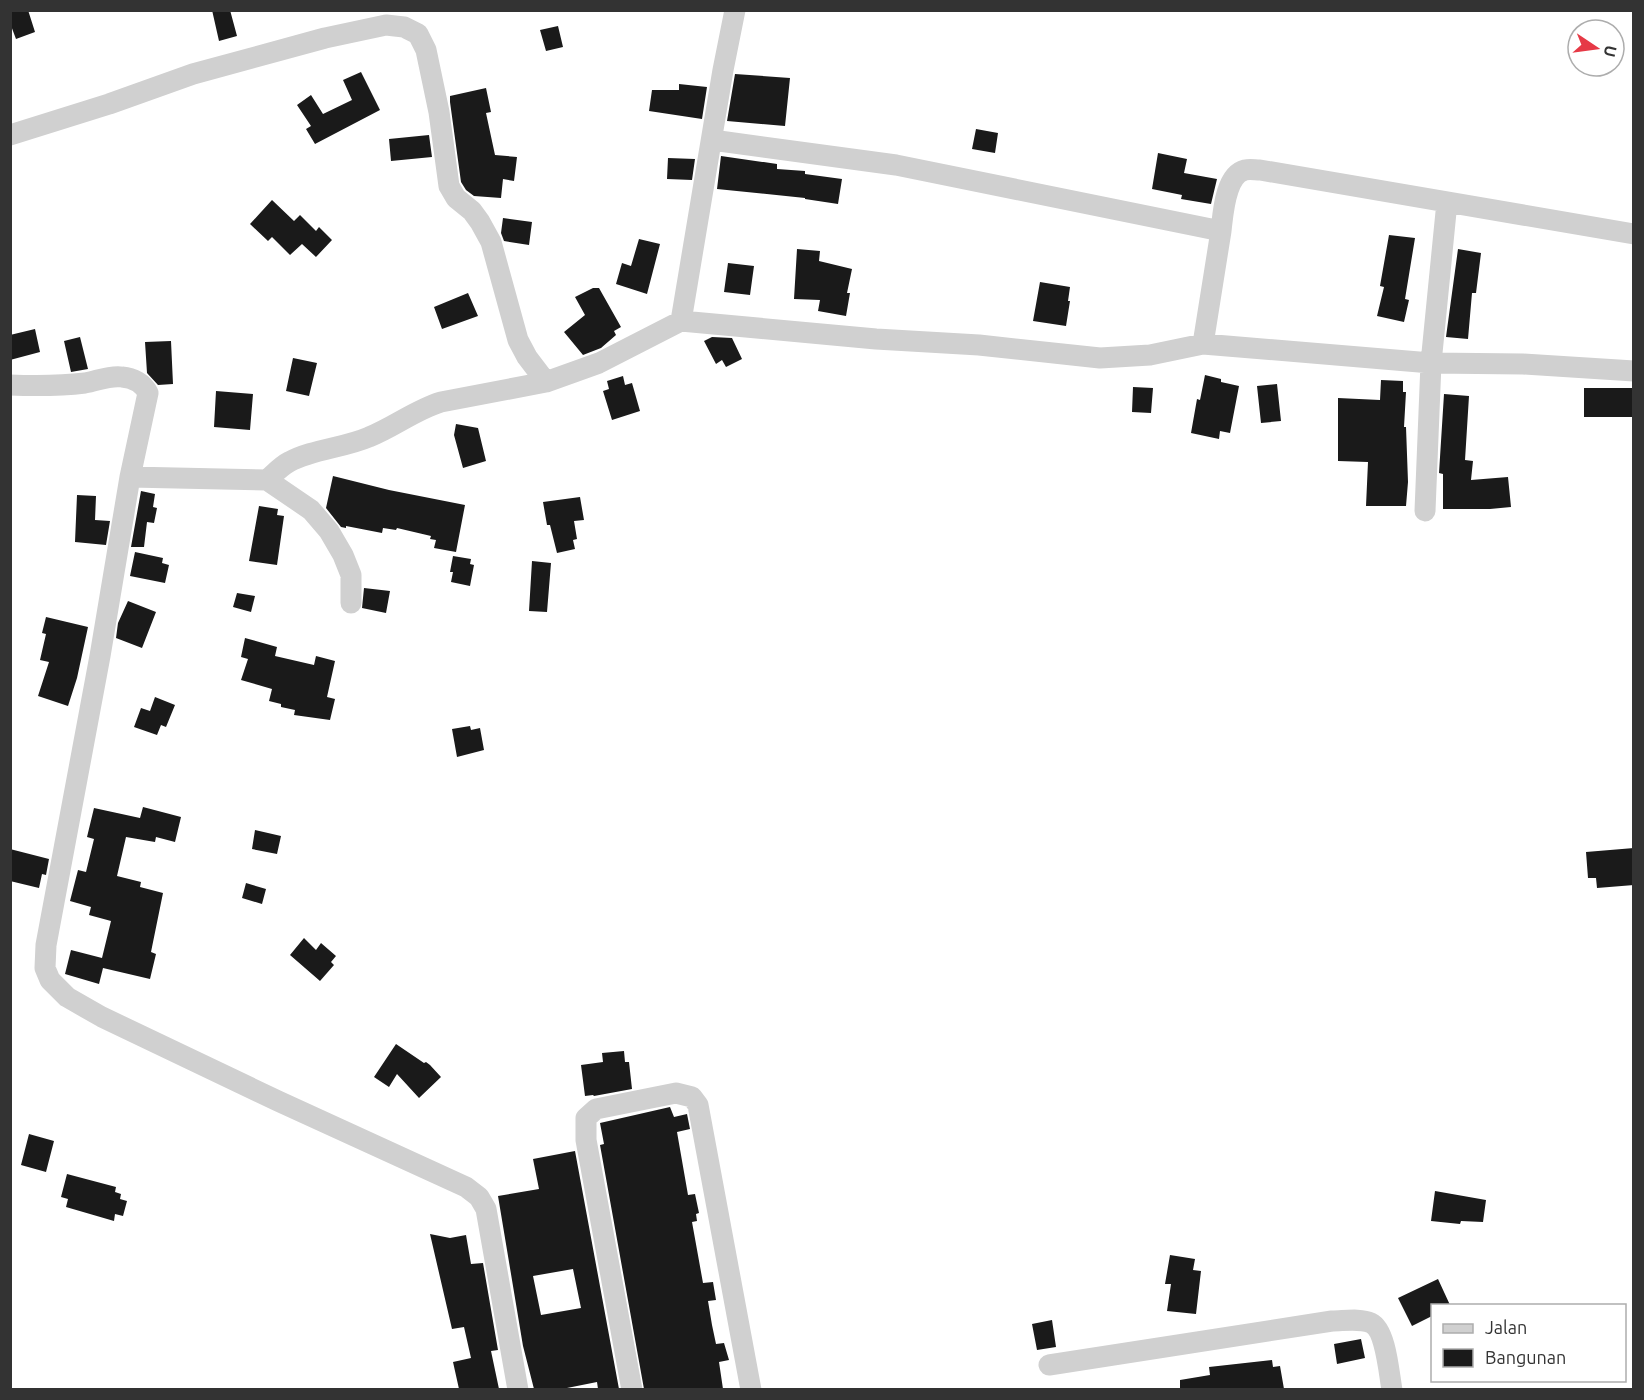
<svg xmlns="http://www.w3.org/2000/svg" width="1644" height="1400" viewBox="0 0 1644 1400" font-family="Ubuntu,sans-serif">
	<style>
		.building { fill: #1a1a1a; fill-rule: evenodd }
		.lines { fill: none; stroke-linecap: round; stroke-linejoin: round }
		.street { stroke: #d0d0d0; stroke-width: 21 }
	</style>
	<rect width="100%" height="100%" fill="#fff"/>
	<!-- building -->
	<path class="building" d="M10,10H28L35,32L16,39L10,23Z
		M212,10H230L237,36L219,41Z
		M558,26L563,47L546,51L540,30Z
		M361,72L380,110L315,144L306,129L311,126L297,105L311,95L323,114L352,100L343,80Z
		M735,74L790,78L785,126L727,121Z
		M679,84L707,87L702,119L649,111L652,90H679Z
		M486,88L491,112L486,113L495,155L517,157L514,181L503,179L501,198L474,196L466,190L461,182L450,102V96Z
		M976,129L998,133L995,153L972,149Z
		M429,135L432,157L391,161L389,139Z
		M1158,153L1187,159L1184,173L1217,179L1211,204L1181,199L1182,195L1152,189Z
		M721,156L777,164V169L805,171V174L842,179L838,204L805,199V198L717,189Z
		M668,158L695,159L692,180L667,179Z
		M272,200L294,221L300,215L316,231L319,227L332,240L316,257L302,244L290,255L272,237L268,241L250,224Z
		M503,218L532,222L529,245L504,241L501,233Z
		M1389,235L1415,238L1405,299L1409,300L1404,322L1377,316L1384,287L1380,286Z
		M639,239L660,244L647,294L616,284L622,263L631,266Z
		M797,249L820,251L819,261L852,269L847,293H850L846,316L818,311L820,300L794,299Z
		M1458,249L1481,253L1476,293H1472L1468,339L1446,337Z
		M728,263L754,266L750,295L724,292Z
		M1040,282L1070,287L1068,301H1070L1066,326L1033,321Z
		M593,288H599L621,327L614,331L616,335L601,348L583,355L564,332L585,315L575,297Z
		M468,293L478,316L442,329L434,307Z
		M35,329L40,352L10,360V335Z
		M80,337L88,369L71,372L64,341Z
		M712,337L732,338L742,359L726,367L722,360L716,364L704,341Z
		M171,341L173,384L158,385L147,373L145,342Z
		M293,358L317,363L309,396L286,391Z
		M1205,375L1221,379V382L1239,386L1230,433L1220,431L1219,439L1191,433L1197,399L1200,400Z
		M623,376L625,385L632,383L640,411L612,420L603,391L609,389L607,381Z
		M1381,380L1403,381V392H1406L1404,427H1406L1408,482L1406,506H1366L1368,462L1338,461V398L1380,400Z
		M1277,384L1281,421L1261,423L1257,386Z
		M1133,387L1153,388L1151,413L1132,412Z
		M1584,388H1634V417H1584Z
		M216,391L253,394L250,430L214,427Z
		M1444,394L1469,396L1465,460L1473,461L1471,480L1508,477L1511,507L1490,509H1443V474L1439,473Z
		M456,424L478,428L486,461L463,468L454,435Z
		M333,476L389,490L465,505L456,552L434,548L436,540L430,539L431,536L397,528L396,530L383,528L382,533L346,526V528L341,527L326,508Z
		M141,491L155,494L153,507L157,508L154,523L147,522L144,547H131Z
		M77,495L96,496L95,520L110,521L106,545L75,542Z
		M580,497L584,520L574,521L577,539L573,540L575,549L557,553L550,525H547L543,502Z
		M259,506L278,509L277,515L284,516L277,565L249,561Z
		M135,552L163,558L162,563L169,565L165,583L130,576Z
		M453,556L471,559L470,564L474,565L470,586L451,582L453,572H450Z
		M532,561L551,563L547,612L529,611Z
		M364,588L390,591L386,613L362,608Z
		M237,593L255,596L251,612L233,607Z
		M128,601L156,612L142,648L116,638L118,623Z
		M46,617L88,627L77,678L68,706L38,696L49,662L40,660L46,634L42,633Z
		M245,638L277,647L275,656L314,665L316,656L335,661L327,697L335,699L330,720L294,715L295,710L281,707V704L269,701L272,689L241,680L248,659L241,657Z
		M155,697L175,705L166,727L161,725L157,735L134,727L141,708L150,711Z
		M470,726L471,730L480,728L484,750L457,757L452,729Z
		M143,807L181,817L175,842L156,837L155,842L126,837L117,876L141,882L140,887L163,893L151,952L156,954L150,979L103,968L99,984L65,974L71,950L102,958L111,921L89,915L91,907L70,901L78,870L86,872L94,839L87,837L94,808L140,818Z
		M255,830L281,836L277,854L252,849Z
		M1634,848V885L1597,888L1596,878H1588L1586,852Z
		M10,849L49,859L46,875L42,874L39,888L10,881Z
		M246,883L266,889L262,904L242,898Z
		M304,938L316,950L321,943L336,956L331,962L334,965L320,981L290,955Z
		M396,1044L424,1063L426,1062L430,1065L441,1077L419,1098L397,1074L389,1087L374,1077Z
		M624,1051L625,1062H629L632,1089L594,1096L593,1095L585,1096L581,1065L603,1062L602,1053Z
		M670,1107L674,1117L687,1114L690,1129L677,1132L688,1195L695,1194L699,1213L696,1214L697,1221L692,1222L703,1283L713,1282L716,1300L708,1301L712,1325L716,1344L724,1343L729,1360L719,1362L723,1389H644L600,1145L604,1144L600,1123Z
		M29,1134L54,1141L46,1172L21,1165Z
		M575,1151L619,1389H598L597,1382L562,1389H534L523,1346L498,1196L539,1189L533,1159ZM573,1269L581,1308L541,1315L533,1276Z
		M67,1174L116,1187L115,1192L121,1194L120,1199L127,1201L123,1216L115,1214L114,1221L66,1207L68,1199L61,1197Z
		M1435,1191L1486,1200L1483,1222L1461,1221L1460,1224L1431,1221Z
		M430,1234L450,1238L466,1235L471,1264L483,1263L498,1350L491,1351L499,1389H459L453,1362L471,1358L464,1327L452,1329Z
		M1170,1255L1195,1259L1193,1270L1201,1271L1196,1314L1167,1311L1171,1284H1165Z
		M1438,1279L1450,1305H1432V1316L1412,1326L1398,1298Z
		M1052,1320L1056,1347L1037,1350L1032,1324Z
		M1361,1339L1365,1358L1337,1364L1334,1344Z
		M1272,1360L1273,1367L1280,1366L1284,1389H1180V1380L1210,1375L1209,1367Z"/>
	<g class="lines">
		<!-- street -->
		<path class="street" d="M10,135L109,104L193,74L325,38L386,25L404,27L418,34L426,50L439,112L449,186L456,198L472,211L480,222L491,242L518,340L527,357L546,382
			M712,140L896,165L1221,231L1203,344
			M1221,231C1223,214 1225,175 1245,170C1250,169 1255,170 1260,170L1634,234
			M681,321L723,70L735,10
			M10,385C36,386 60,386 85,383C97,381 110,375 122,377C133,378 143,383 148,393L130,477L100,656L46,945L45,968L50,980L67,997L102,1017L278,1101L466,1187L479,1197L486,1209L518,1390
			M130,477L267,480L311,510L329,531L343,555L351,575V603
			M267,480C274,474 281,466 289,462C313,449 344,448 369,437C394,427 415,410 441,402L546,382L599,363L681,321L876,339L979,345L1100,358L1150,355L1203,344L1431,363L1523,364L1634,371
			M1425,511L1431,363L1447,202
			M1049,1365L1332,1321C1344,1321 1360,1318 1371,1323C1386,1330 1389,1374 1392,1390
			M632,1390L586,1140V1118L596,1109L676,1093L692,1097L698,1105L751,1390"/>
	</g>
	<!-- border -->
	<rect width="1644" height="1400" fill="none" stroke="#333333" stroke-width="24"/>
	<!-- legend -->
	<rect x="1431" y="1304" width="195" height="78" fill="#ffffff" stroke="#adadad" stroke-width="1.5"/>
	<rect x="1443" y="1324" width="30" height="9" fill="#d0d0d0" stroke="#adadad" stroke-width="1.5"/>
	<text x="1485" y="1334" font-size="18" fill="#333333">Jalan</text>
	<rect x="1443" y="1349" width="30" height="18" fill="#1a1a1a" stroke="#adadad" stroke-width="1.5"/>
	<text x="1485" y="1364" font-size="18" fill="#333333">Bangunan</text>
	<!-- north arrow -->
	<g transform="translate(1596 48) rotate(103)"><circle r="28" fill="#ffffff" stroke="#adadad" stroke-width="1.5"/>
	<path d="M0-4.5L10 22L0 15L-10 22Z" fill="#e63946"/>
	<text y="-9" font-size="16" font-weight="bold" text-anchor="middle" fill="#333333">U</text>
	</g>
</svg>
